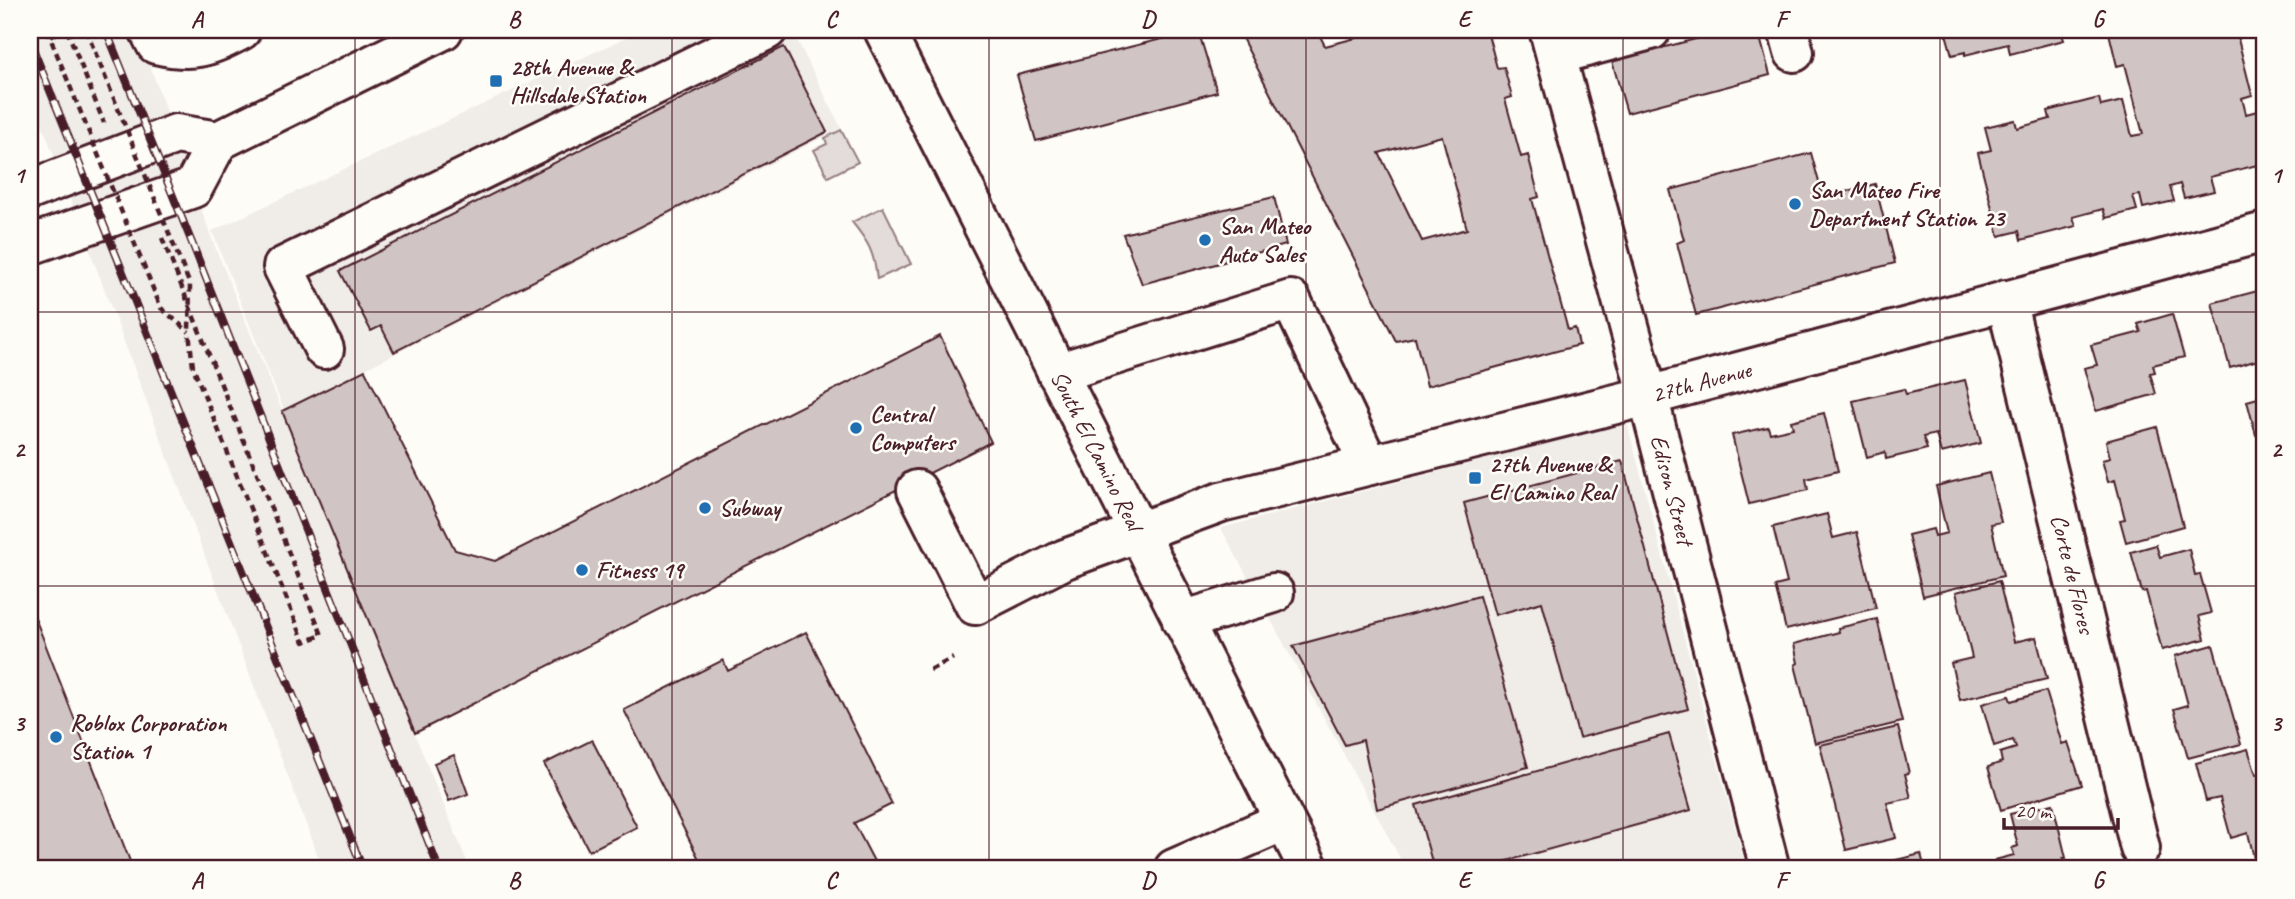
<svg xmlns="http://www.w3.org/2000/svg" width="2295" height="899" viewBox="0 0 2295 899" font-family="Caveat,sans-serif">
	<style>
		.built { fill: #f0ece8 }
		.green { fill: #e3dcda; stroke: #967e82; stroke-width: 2 }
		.building { fill: #d0c5c4; stroke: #4a1f2b; stroke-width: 2; fill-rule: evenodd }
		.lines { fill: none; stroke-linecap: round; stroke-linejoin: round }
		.minor-casing { stroke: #4a1f2b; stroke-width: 44 }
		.major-casing { stroke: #4a1f2b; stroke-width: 44 }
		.path { stroke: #4a1f2b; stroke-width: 4.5; stroke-dasharray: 7 5; stroke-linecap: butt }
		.minor { stroke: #fdfcf7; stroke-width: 38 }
		.major { stroke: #fdfcf7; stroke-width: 38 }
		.rail-casing { stroke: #4a1f2b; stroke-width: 8 }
		.rail { stroke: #fdfcf7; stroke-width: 5; stroke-dasharray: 16; stroke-linecap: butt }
		.path-bridge { stroke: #4a1f2b; stroke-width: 4.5; stroke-dasharray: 7 5; stroke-linecap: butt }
		.grid { fill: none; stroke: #4a1f2b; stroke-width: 2; stroke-opacity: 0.55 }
		.poi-dot { fill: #1f6fb2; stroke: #fdfcf7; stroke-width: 2.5 }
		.labels { text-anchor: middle; stroke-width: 5; stroke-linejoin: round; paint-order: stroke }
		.poi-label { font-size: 24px; font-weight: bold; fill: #4a1f2b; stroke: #fdfcf7; text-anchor: start }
		.street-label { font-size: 24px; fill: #4a1f2b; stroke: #fdfcf7 }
		.neatline { fill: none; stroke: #4a1f2b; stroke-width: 2.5 }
		.grid-label { font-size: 23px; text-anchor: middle; font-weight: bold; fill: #4a1f2b }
	</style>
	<rect width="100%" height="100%" fill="#fdfcf7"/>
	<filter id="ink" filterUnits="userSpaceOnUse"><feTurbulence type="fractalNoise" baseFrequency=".0143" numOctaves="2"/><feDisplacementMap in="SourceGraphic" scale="14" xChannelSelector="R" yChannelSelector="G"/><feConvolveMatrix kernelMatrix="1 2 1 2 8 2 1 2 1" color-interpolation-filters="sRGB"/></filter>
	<g filter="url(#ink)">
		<!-- built -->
		<path class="built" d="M30,30H137L213,242L470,869H323L30,92Z
			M642,30H792L841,128L284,410L212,231Z
			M1627,423L1746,869H1406L1221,528Z"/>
		<!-- green -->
		<path class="green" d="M841,130L858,162L828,177L814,150L827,144L825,138Z
			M883,207L911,264L877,279C874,252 869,243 852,222Z"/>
		<!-- building -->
		<path class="building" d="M1198,30L1217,92L1036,141L1017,75Z
			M1238,30H1317L1325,46L1387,30H1487L1497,68L1504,67L1512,97L1505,99L1521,157L1528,155L1539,197L1532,199L1568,330L1575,328L1579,345L1427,386L1415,337L1396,341ZM1442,136L1467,229L1422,241L1379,153Z
			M1730,30H1758L1770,75L1627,113L1612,61Z
			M1945,30H2061L2064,40L2010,54L2008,44L1965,55V52L1952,55Z
			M2240,30L2236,31L2252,95L2242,98L2246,114L2261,110L2265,126V163L2210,177L2214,191L2184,198L2180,184L2170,187L2174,201L2143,208L2140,195L2133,196L2137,210L2106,218L2103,209L2073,217L2076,226L2021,240L2019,231L1999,236L1978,153L1991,150L1985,127L2015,120L2017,128L2050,119L2048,111L2099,98L2101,106L2123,101L2132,136L2143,134L2125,64L2117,66L2109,33L2118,30Z
			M784,47L827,132L394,352L381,326L371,331L340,271Z
			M1811,153L1823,197L1875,184L1895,263L1696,315L1677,243L1684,240L1670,190Z
			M1274,197L1286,245L1142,284L1123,234Z
			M2265,289V358L2230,368L2212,303Z
			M2172,314L2184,357L2153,365L2155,372L2150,373L2156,394L2096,411L2084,368L2097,365L2091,345L2141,332L2138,324Z
			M940,336L991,442L415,733L282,411L365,370L455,550L495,561Z
			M1965,380L1981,443L1941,453L1936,434L1923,437L1927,449L1886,459L1885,452L1867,457L1853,401L1904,389L1906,394Z
			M2265,396V432L2256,435L2247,401Z
			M1824,413L1838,471L1806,479L1808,490L1749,504L1732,435L1768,427L1770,433L1793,428L1791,421Z
			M2157,427L2183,526L2126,542L2120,520L2125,519L2115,480L2108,482L2102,460L2110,458L2106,441Z
			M1622,461L1688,709L1579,738L1542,602L1495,615L1464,503Z
			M1989,473L2001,522L1991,524L2003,576L1923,596L1908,535L1933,529L1935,536L1947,533L1936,486Z
			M1827,514L1833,538L1857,532L1876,608L1786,630L1775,586L1787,583L1773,527Z
			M2156,545L2160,557L2189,549L2195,575L2200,574L2211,613L2199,616L2205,639L2162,650L2146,591L2142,592L2131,552Z
			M1999,581L2014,642L2036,637L2047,679L1960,700L1951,663L1972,658L1956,592Z
			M1479,596L1528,767L1377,809L1363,740L1345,745L1293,646Z
			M30,605L133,869H30Z
			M1877,619L1902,722L1815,743L1795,665L1798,663L1794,644L1839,632L1838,628Z
			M806,632L892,804L854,823L878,869H704L624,710L723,660L728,671Z
			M2213,645L2241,744L2188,758L2174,709L2188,705L2175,656Z
			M2046,691L2062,744L2068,742L2082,785L2001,810L1988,767L2002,762L2000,753L2016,748L2013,740L1994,746L1982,704L2009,696L2011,701Z
			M1898,727L1909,773L1905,774L1911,798L1887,803L1896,838L1846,850L1820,745Z
			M1669,734L1691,810L1478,869H1434L1416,805Z
			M592,740L637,827L589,851L544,764Z
			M2248,749L2256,775L2263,774L2265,783V860L2255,862L2248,833L2231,838L2220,798L2206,801L2196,763Z
			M454,755L468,794L449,801L434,763Z
			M2053,804L2066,858H2063L2065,869H1997L1995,860L2014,855L2012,848L2018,846L2010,814Z
			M1921,854L1925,869H1859Z"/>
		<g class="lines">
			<!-- minor casing -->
			<g class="minor-casing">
				<g id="minor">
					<path d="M149,30L156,44C194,53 208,47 241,30"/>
					<path id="s1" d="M1549,30L1648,396L1770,869"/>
					<path d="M1788,30L1794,52"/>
					<path d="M1556,55L1651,30"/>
					<path id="s2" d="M2006,300L2140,848"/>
					<path d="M324,349L283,267L767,30"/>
					<path d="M1057,373L1291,300L1369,465"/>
					<path id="s3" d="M917,490L975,605L1065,559L1221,502L1648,396L2265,232"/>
					<path d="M1182,621L1274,593"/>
					<path d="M1174,869L1284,821"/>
				</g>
			</g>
			<!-- major casing -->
			<g class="major-casing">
				<g id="major">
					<path id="s4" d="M884,30L1309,869"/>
					<path d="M30,190L176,134L218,141"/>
					<path d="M30,245L193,188L218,141L443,30"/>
				</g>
			</g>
			<!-- path -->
			<path class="path" d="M67,30L104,123
				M50,36L66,30
				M162,238L322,635L304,642L193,367L189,332
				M930,670L953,658"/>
			<!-- minor -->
			<use href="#minor" class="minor"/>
			<!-- major -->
			<use href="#major" class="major"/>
			<!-- rail casing -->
			<g class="rail-casing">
				<path id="rail" d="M106,30L194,248L439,869
					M30,41L363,869"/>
			</g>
			<!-- rail -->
			<use href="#rail" class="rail"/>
			<!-- path-bridge -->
			<path class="path-bridge" d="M47,30L161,308L189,332
				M86,30L190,285L189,331"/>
		</g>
	</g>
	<!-- grid -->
	<path class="grid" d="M355,30V869M672,30V869M989,30V869M1306,30V869M1623,30V869M1940,30V869M30,312H2265M30,586H2265"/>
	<!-- markers -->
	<g class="poi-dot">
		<rect x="489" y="74" width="14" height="14" rx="3.5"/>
		<circle cx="1795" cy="204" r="7"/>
		<circle cx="1205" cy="240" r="7"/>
		<circle cx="856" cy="428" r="7"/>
		<rect x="1468" y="471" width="14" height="14" rx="3.5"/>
		<circle cx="705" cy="508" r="7"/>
		<circle cx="582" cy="570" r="7"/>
		<circle cx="56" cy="737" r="7"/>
	</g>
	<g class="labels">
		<!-- poi labels -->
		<g class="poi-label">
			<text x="510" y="75">28th Avenue &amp;<tspan x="510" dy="28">Hillsdale Station</tspan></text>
			<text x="1809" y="198">San Mateo Fire<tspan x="1809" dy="28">Department Station 23</tspan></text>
			<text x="1219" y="234">San Mateo<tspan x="1219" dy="28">Auto Sales</tspan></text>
			<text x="870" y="422">Central<tspan x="870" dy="28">Computers</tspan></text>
			<text x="1489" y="472">27th Avenue &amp;<tspan x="1489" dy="28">El Camino Real</tspan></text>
			<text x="719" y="516">Subway</text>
			<text x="596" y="578">Fitness 19</text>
			<text x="70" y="731">Roblox Corporation<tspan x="70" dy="28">Station 1</tspan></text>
		</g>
		<!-- street labels -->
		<g class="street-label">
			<text dy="8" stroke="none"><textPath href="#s3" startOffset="891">27th Avenue</textPath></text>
			<text dy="8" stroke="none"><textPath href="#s4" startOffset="471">South El Camino Real</textPath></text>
			<text dy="8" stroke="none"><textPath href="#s1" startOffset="476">Edison Street</textPath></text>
			<text dy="8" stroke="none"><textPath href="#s2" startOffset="282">Corte de Flores</textPath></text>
		</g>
	</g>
	<!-- margin -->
	<rect width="2295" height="899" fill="none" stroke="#fdfcf7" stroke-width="77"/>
	<!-- scale -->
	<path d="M2004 818v10h114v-10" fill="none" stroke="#4a1f2b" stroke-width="3.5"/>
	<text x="2015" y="818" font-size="21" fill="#4a1f2b" stroke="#fdfcf7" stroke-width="5" paint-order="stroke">20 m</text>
	<rect x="38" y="38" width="2218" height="822" class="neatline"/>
	<g class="grid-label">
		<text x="197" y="27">A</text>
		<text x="514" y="27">B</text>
		<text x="831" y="27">C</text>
		<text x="1148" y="27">D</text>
		<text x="1464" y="27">E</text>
		<text x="1781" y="27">F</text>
		<text x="2098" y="27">G</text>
		<text x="19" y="183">1</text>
		<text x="2276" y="183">1</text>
		<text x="19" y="457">2</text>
		<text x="2276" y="457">2</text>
		<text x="19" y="731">3</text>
		<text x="2276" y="731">3</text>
		<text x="197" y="888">A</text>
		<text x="514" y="888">B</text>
		<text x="831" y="888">C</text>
		<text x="1148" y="888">D</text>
		<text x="1464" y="888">E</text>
		<text x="1781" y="888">F</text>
		<text x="2098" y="888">G</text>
	</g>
</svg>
